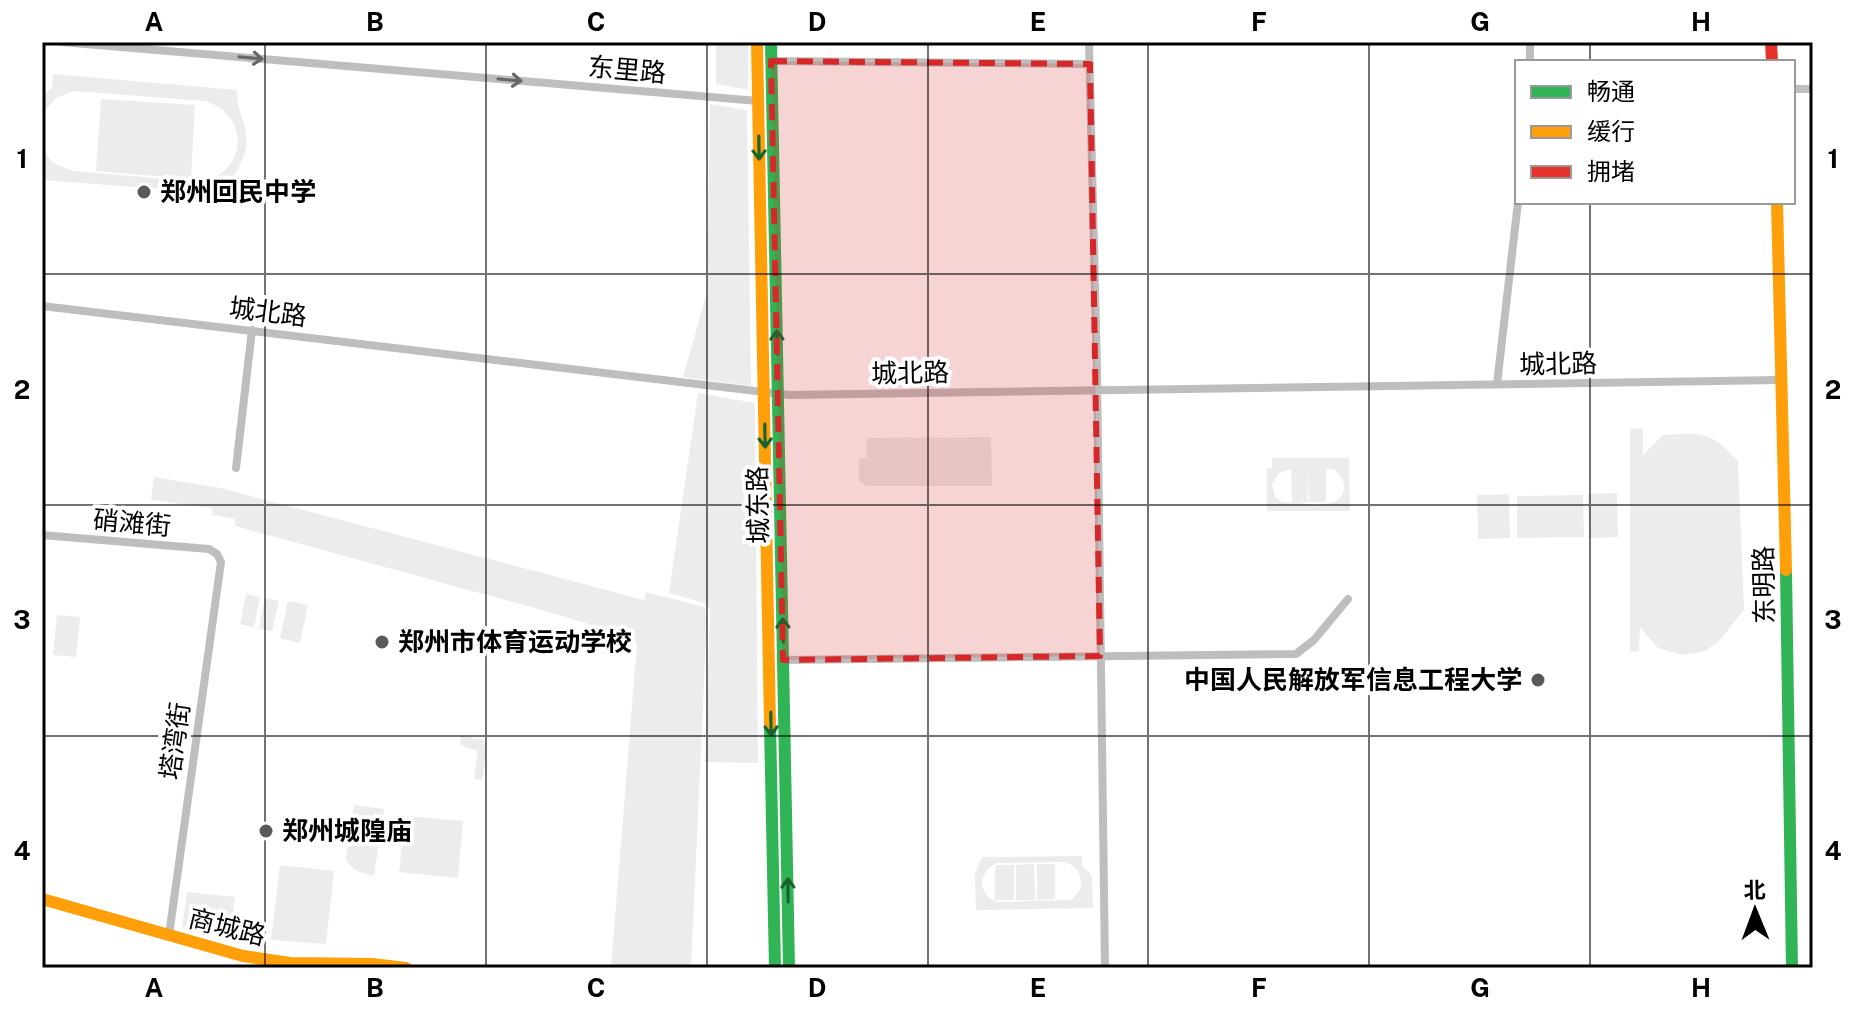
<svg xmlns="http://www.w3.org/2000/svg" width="1855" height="1010" viewBox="0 0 1855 1010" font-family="'Public Sans','Noto Sans SC',sans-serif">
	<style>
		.green { fill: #ececec; fill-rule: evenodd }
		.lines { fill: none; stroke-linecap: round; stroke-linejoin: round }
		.street { stroke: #bebebe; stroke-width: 8 }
		.fast { stroke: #30b455; stroke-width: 12 }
		.slow { stroke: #ff9f0a; stroke-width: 12 }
		.jam { stroke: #e5322d; stroke-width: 12 }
		.oneway { stroke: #686868 }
		.oneway2 { stroke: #1a632f }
		.marked { fill: #d62828; fill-opacity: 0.2; stroke: #d62828; stroke-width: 6; stroke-dasharray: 16 10; stroke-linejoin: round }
		.grid { fill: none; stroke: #000; stroke-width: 2; stroke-opacity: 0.55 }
		.poi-dot { fill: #595959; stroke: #fff; stroke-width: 3 }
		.labels { text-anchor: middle; stroke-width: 8; stroke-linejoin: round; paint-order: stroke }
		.street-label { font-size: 26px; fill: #000; stroke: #fff }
		.poi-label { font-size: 26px; font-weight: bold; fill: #000; stroke: #fff; text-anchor: start }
		.neatline { fill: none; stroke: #000; stroke-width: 3 }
		.grid-label { font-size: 26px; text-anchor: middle; font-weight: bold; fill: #000 }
	</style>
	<rect width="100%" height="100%" fill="#fff"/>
	<!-- green -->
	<path class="green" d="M722,42H748V90L716,84V45H722Z
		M53,74L237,90C235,109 249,125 246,146C244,165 229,177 228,194L42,180V149L53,163L73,171L198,182C247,176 252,115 205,101L74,91L56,98L42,113V95L52,88Z
		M101,99L195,105L191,179L96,171Z
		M710,104L747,110L751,386L683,377L707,292Z
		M698,393L755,403L758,763L705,762L710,609L704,603L669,593Z
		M1643,428V455L1663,435C1701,433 1711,431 1738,461L1744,610L1719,641L1705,651L1682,655L1658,648L1640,627L1639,651L1630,652V429Z
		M991,437L992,486H867L859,481V458H867L866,438Z
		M1272,458H1349L1350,511H1267V468H1272ZM1291,469L1292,503L1282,502L1275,497L1272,484L1279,473ZM1309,469V502H1326V469H1333C1339,473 1343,477 1344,485C1346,510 1312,504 1296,503L1308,502Z
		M154,477L220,488L644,600L646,592L705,607L707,619L691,968H611L637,644L634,638L546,611L235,526V519L212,515V508L151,500Z
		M1617,493L1618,537L1589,538L1588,494Z
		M1509,494L1510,538L1478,539L1477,495Z
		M1583,495L1584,537L1517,538V496Z
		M246,594L260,597L254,627L240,624Z
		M265,598L279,601L272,631L259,628Z
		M288,601L308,605L300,643L280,638Z
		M57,615L80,617L76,657L53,655Z
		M461,736L483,739L487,749L482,780L474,779L478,751L460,745Z
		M354,805L384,809L374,876C361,873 353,871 346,860Z
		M405,816L463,821L458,878L399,872Z
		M1082,856V865L1092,876L1093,908L976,910L975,874L982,857ZM1066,862C1084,870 1086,888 1071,900L997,902C977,894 977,872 997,863Z
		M1034,864L1035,900H1016V865Z
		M1037,864H1055V899L1037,900Z
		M280,865L334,871L326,944L271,940Z
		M995,865H1014V900H995Z
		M187,892L235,897L230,939L182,927Z"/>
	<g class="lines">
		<!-- street -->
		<path class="street" d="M62,42L758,101
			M1089,42L1097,369L1105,968
			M771,61L1090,64
			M1530,62V42
			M1793,89H1813
			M42,306L790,395L1783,380
			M1497,384L1518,202
			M236,468L252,330
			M42,535L209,549L217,554L221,562L169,935
			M783,660L1296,654L1314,640L1348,599"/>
		<!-- fast -->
		<path class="fast" d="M771,42L789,968
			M1786,570L1792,968
			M770,724L775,968"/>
		<!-- slow -->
		<path class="slow" d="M757,42L770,724
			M1777,202L1786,570
			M42,899L243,956L290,963L372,964L406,968"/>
		<!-- jam -->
		<path class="jam" d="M1771,42L1772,62"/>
	</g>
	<!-- one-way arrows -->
	<defs><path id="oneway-shaft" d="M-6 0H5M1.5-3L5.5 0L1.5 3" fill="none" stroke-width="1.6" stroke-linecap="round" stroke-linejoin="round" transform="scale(2)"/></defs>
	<g class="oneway">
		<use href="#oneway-shaft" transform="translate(251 58) rotate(5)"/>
		<use href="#oneway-shaft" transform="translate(510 80) rotate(5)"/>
	</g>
	<g class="oneway2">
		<use href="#oneway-shaft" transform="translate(759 148) rotate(89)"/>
		<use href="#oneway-shaft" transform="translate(777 342) rotate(-91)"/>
		<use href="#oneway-shaft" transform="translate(765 436) rotate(89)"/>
		<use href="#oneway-shaft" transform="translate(783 630) rotate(-91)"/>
		<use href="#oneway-shaft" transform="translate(771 724) rotate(89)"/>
		<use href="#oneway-shaft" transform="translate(788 890) rotate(-91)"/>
	</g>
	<!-- marked area -->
	<path class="marked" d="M771,61L1090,64L1100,656L783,660Z"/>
	<!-- grid -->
	<path class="grid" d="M265,42V968M486,42V968M707,42V968M928,42V968M1148,42V968M1369,42V968M1590,42V62M1590,202V968M42,274H1813M42,505H1813M42,736H1813"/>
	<!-- markers -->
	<g class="poi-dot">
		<circle cx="144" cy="192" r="8"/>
		<circle cx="382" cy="642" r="8"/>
		<circle cx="1538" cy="680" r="8"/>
		<circle cx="266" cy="831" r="8"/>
	</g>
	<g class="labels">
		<!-- street labels -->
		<g class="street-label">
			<text transform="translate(627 70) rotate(5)" y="9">东里路</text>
			<text transform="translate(268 312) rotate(7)" y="9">城北路</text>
			<text transform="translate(1558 364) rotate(-1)" y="9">城北路</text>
			<text transform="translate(910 373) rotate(-1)" y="9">城北路</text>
			<text transform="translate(758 505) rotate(-91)" y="9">城东路</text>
			<text transform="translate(132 523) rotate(5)" y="9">硝滩街</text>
			<text transform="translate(1764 585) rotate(-91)" y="9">东明路</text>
			<text transform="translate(175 741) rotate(-82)" y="9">塔湾街</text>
			<text transform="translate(227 927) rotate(14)" y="9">商城路</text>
		</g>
		<!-- poi labels -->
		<g class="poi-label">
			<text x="160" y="201">郑州回民中学</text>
			<text x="398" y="651">郑州市体育运动学校</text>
			<text x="1522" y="689" text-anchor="end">中国人民解放军信息工程大学</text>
			<text x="282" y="840">郑州城隍庙</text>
		</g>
	</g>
	<!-- border -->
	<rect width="1855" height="1010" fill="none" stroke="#ffffff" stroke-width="88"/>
	<!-- legend -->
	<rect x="1515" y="60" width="280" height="144" fill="#ffffff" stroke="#999999" stroke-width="2"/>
	<rect x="1531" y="86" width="40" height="12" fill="#30b455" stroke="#999999" stroke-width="2"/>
	<text x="1587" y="100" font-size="24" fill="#000000">畅通</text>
	<rect x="1531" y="126" width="40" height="12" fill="#ff9f0a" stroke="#999999" stroke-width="2"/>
	<text x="1587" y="140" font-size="24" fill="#000000">缓行</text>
	<rect x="1531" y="166" width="40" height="12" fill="#e5322d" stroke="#999999" stroke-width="2"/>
	<text x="1587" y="180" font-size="24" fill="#000000">拥堵</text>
	<!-- north arrow -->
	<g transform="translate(1755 910) rotate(359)" stroke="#ffffff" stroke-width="6" paint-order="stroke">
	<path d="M0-6L14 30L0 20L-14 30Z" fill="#000000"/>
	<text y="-12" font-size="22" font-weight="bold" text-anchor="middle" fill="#000000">北</text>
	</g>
	<rect x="44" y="44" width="1767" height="922" class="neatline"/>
	<g class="grid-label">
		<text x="154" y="31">A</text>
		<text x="375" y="31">B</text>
		<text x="596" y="31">C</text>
		<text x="817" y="31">D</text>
		<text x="1038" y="31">E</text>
		<text x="1259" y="31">F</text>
		<text x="1480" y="31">G</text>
		<text x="1701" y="31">H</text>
		<text x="22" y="168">1</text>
		<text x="1833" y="168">1</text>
		<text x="22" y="399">2</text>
		<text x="1833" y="399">2</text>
		<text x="22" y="629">3</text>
		<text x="1833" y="629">3</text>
		<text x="22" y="860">4</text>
		<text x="1833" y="860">4</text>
		<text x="154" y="997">A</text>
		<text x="375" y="997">B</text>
		<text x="596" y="997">C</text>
		<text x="817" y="997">D</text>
		<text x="1038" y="997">E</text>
		<text x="1259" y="997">F</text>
		<text x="1480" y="997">G</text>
		<text x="1701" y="997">H</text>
	</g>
</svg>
